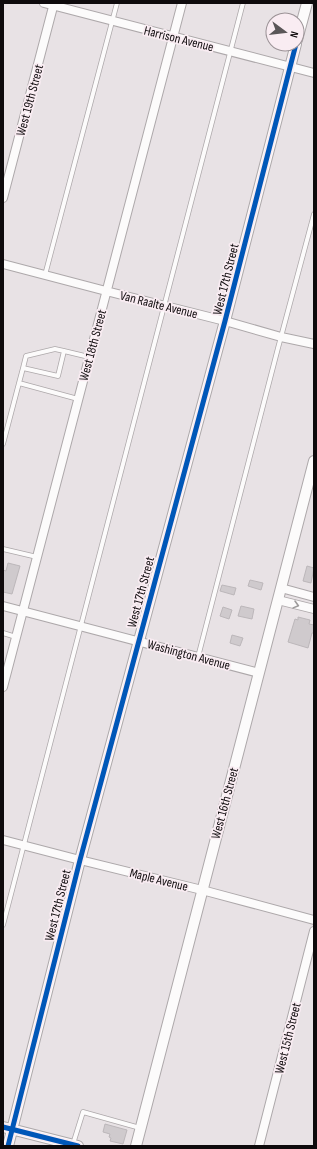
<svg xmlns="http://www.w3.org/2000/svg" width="317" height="1149" viewBox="0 0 317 1149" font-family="'Sofia Sans Condensed',sans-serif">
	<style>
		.building { fill: #cfcacd; stroke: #bcb7ba }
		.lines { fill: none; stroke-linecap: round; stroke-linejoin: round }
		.service-casing { stroke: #ada8aa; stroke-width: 5.5 }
		.minor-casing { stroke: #ada8aa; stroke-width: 10 }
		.tertiary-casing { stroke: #ada8aa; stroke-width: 12 }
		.service { stroke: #fcfbfb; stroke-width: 4 }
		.minor { stroke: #fcfbfb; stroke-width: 8 }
		.tertiary { stroke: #fcfbfb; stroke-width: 10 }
		.cycleway-casing { stroke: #f9ecf2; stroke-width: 8 }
		.cycleway { stroke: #0057b8; stroke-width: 5 }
		.oneway { stroke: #9d9b9b }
		.labels { text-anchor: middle; stroke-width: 3.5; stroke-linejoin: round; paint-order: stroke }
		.street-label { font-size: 13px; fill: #0e0a0c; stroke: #f9ecf2 }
	</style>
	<rect width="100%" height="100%" fill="#e8e2e5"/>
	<!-- building -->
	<path class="building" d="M8,563L20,566L12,594L3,592V570L6,571Z
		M307,566L314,568L311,583L303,581Z
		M250,580L263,583L261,590L248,586Z
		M222,585L236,588L234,595L220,591Z
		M241,606L254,609L252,619L238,616Z
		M223,607L232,610L229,619L220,616Z
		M298,617L310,620L309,624L314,625V633H312L308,648L288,642L295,619L298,620Z
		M232,635L243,638L240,646L230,643Z
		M105,1124L127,1130L123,1144L110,1141L111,1138L109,1137L110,1134L103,1132Z"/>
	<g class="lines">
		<!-- service casing -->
		<g class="service-casing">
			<path id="service" d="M45,275L117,3
				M64,351L55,349L26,356L23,368L58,376L64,351L89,357
				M19,383L23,368
				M3,444L19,383L78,399
				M3,549L37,557
				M3,633L16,637
				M198,657L278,348L314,214
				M3,925L243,3
				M73,1144L83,1112L140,1128"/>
		</g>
		<!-- minor casing -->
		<g class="minor-casing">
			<path id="minor" d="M44,3L314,73
				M3,198L54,3
				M3,264L106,291L225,321L281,337L314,344
				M281,588L314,597
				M278,600L314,609
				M3,606L259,673
				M3,687L182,3
				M3,840L80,860L202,890L314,920
				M259,1146L314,931"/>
		</g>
		<!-- tertiary casing -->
		<g class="tertiary-casing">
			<path id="tertiary" d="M297,40L307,3
				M3,1127L78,1146
				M8,1146L80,860L225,321L296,44
				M136,1146L314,461"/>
		</g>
		<!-- service -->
		<use href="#service" class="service"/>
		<!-- minor -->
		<use href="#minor" class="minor"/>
		<!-- tertiary -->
		<use href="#tertiary" class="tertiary"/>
		<!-- cycleway casing -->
		<g class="cycleway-casing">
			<path id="cycleway" d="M3,1127L78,1146
				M8,1146L80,860L225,321L296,44"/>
		</g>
		<!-- cycleway -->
		<use href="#cycleway" class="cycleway"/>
	</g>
	<!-- one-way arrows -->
	<defs><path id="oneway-chevron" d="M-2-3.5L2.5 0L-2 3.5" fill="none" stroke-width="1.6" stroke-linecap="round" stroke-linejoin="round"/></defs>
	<use class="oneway" href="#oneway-chevron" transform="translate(296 605) rotate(15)"/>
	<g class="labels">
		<!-- street labels -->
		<g class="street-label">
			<text transform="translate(179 38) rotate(14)" y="5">Harrison Avenue</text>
			<text transform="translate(29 100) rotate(-75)" y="5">West 19th Street</text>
			<text transform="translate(225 279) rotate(-76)" y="5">West 17th Street</text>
			<text transform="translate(159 304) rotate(14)" y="5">Van Raalte Avenue</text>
			<text transform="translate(92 345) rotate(-75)" y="5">West 18th Street</text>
			<text transform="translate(140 592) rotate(-75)" y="5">West 17th Street</text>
			<text transform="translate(189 654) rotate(15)" y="5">Washington Avenue</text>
			<text transform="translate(224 803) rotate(-75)" y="5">West 16th Street</text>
			<text transform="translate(159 879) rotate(14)" y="5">Maple Avenue</text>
			<text transform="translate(57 905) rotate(-76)" y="5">West 17th Street</text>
			<text transform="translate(287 1038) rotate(-76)" y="5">West 15th Street</text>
		</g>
	</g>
	<!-- border -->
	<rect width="317" height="1149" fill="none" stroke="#0e0a0c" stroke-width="8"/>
	<!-- north arrow -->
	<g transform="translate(285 32) rotate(105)"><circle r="19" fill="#f9ecf2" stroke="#9b9296"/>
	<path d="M0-3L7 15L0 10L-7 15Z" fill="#5a5658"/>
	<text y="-6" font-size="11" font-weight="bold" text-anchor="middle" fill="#0e0a0c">N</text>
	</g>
</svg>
